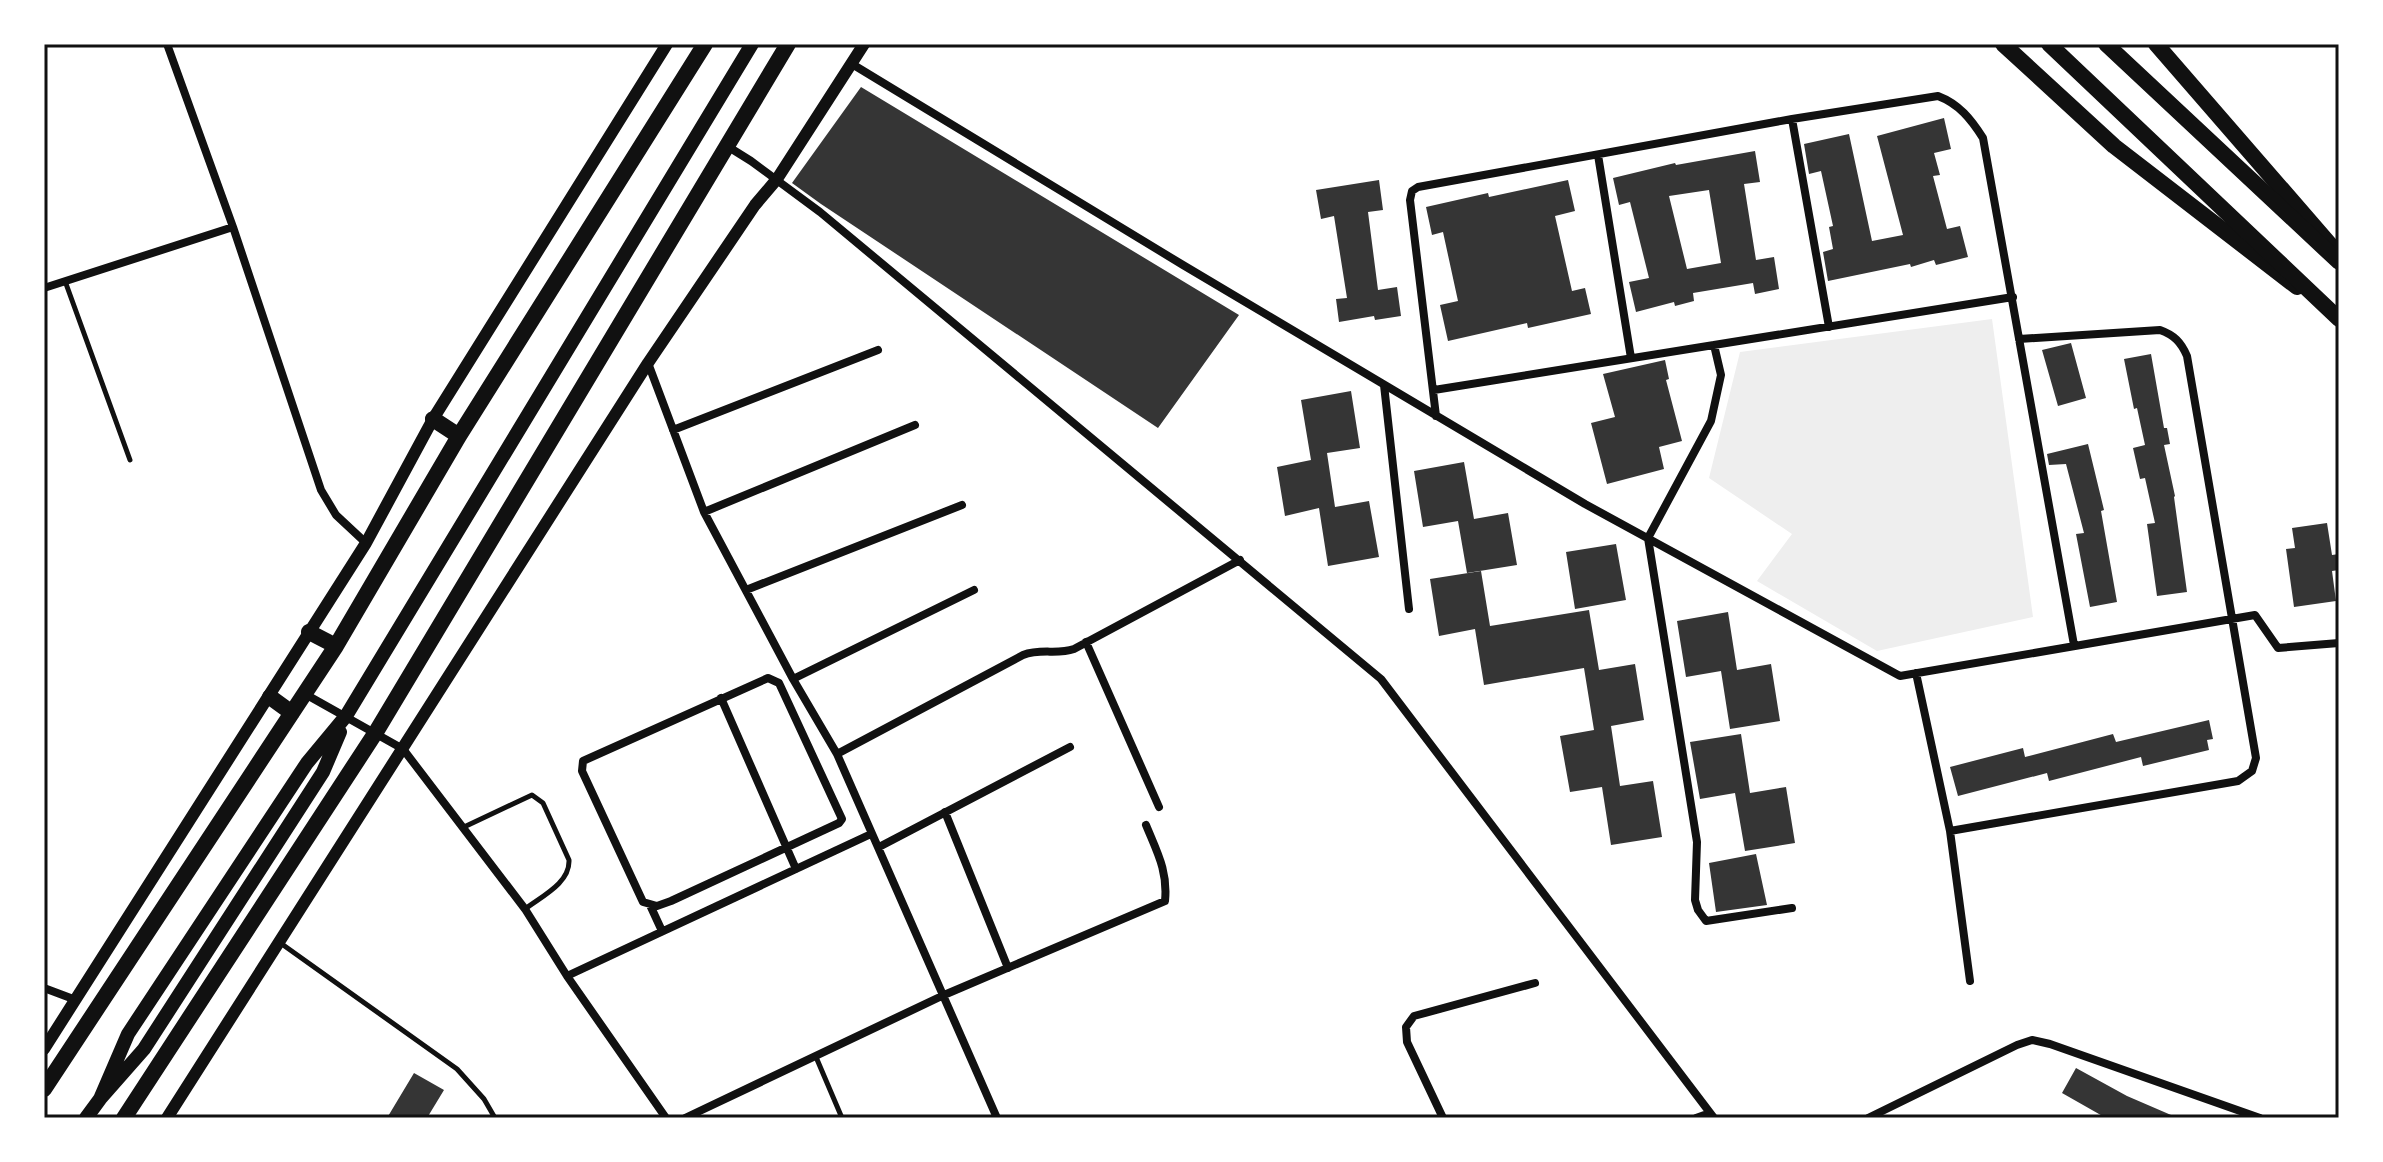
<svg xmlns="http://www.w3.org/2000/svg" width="2383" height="1162" viewBox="0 0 2383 1162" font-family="'Work Sans',sans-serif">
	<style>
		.green { fill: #eee }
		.building { fill: #353535; fill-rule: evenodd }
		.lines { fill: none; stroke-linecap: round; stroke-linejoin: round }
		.service { stroke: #111; stroke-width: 5 }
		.minor { stroke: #111; stroke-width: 8 }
		.tertiary { stroke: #111; stroke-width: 12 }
		.secondary { stroke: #111; stroke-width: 14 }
		.primary { stroke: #111; stroke-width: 16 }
		.trunk { stroke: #111; stroke-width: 16 }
		.neatline { fill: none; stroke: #111; stroke-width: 3 }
	</style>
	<rect width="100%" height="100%" fill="#fff"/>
	<!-- green -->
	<path class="green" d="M1992,319L2033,617L1877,651L1757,581L1792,534L1709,478L1740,352Z"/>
	<!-- building -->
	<path class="building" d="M861,87L1239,315L1158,428L821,204L792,183Z
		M1944,118L1951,149L1934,153L1940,175L1933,176L1947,229L1960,226L1968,257L1936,265L1934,260L1911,267L1910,264L1828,281L1823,252L1833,249L1829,227L1833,226L1821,171L1809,174L1804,144L1849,134L1872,241L1903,235L1877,136Z
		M1755,151L1760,182L1744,184L1756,260L1774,257L1779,289L1755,294L1753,283L1693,293L1694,301L1675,306L1674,302L1636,312L1629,282L1649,278L1630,202L1619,205L1613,178L1675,163L1676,165ZM1709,190L1721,263L1687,269L1669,196Z
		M1379,180L1383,210L1368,212L1378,290L1397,287L1401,316L1375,320L1374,316L1339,322L1336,299L1347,298L1334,216L1321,219L1316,190Z
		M1568,180L1575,211L1555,216L1572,291L1585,288L1591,314L1528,328L1527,323L1448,341L1440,305L1458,301L1443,232L1432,235L1426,207L1488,193L1489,197Z
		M2071,343L2086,398L2058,406L2042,350Z
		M2151,354L2164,428H2167L2170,444L2164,445L2175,496L2174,497L2187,592L2157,596L2147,524L2155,523L2145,478L2140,479L2133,448L2145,445L2137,408L2134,409L2124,359Z
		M1665,360L1669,379L1666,380L1682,441L1659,447L1664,469L1607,484L1591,423L1615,417L1603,374Z
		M1351,391L1360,448L1327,453L1335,507L1369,501L1379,557L1328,566L1319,508L1285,516L1277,467L1311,460L1301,400Z
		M2088,444L2104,510L2101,511L2117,602L2090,607L2076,534L2084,533L2066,464L2049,465L2047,454Z
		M1464,462L1474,519L1508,513L1517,565L1467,573L1458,521L1423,527L1414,471Z
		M2327,523L2332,555L2339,554V570L2332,571L2336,601L2294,607L2286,549L2295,548L2292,528Z
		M1616,544L1626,600L1575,609L1566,552Z
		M1481,571L1490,626L1589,610L1599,670L1635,664L1644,720L1611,726L1620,786L1653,781L1662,837L1611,845L1602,787L1570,792L1560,736L1594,730L1584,668L1484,685L1475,629L1439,636L1430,579Z
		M1728,612L1737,670L1771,664L1780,721L1730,729L1721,671L1686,677L1677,621Z
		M2209,720L2213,739L2207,740L2209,750L2143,766L2141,757L2049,781L2047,773L1958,796L1950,767L2023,748L2025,757L2113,734L2116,742Z
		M1741,734L1750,793L1786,787L1795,843L1745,851L1735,793L1700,799L1690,742Z
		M1756,854L1767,905L1716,912L1709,863Z
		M2076,1068L2127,1096L2178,1118H2106L2062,1093Z
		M414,1073L444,1090L427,1118H387Z"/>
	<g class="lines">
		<!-- service -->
		<path class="service" d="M65,281L130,460
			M464,827L532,795L543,803L569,860C570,883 542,896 525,909
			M279,942L457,1069L484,1099L495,1118
			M816,1057L842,1118"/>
		<!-- minor -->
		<path class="minor" d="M167,44L233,227L321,490L336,515L366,543
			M852,64L1183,265L1585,504L1900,676L2255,615L2278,648L2339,643
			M1792,119L1829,327
			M727,146L751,161L820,212L1381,679L1714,1118
			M1598,155L1631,358
			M44,288L233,227
			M1714,345L1721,375L1711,421L1648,538L1697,842L1695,900L1698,910L1706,921L1792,908
			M648,363L704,512L793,679L837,754L997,1118
			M1384,385L1409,609
			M1434,390L2013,297
			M1436,416L1410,200L1412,191L1418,187L1792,119L1938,96C1959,104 1971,119 1983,138L2074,645
			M673,430L878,350
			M704,512L915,425
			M746,590L962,505
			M1086,642L1159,807
			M1916,673L1950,831L2238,781L2252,771L2256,758L2187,356C2181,342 2174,335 2160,330L2019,339
			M768,678L779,683L842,819L839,823L671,901L657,906L643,902L582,771L583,761Z
			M793,679L974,590
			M305,694L403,749L525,909L567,976L666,1118
			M721,698L796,869
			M837,754L1023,655C1041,648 1057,655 1074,649L1240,560
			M945,812L1008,968
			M1950,831L1970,981
			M879,847L1070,747
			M650,905L662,931
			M567,976L871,834
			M44,988L76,1000
			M685,1118L944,995L1165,901C1168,871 1157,852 1146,825
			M1443,1118L1407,1042L1406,1027L1414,1016L1535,983
			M1696,1118L1710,1113
			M1868,1118L2017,1045L2032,1040L2050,1044L2260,1118"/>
		<!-- tertiary -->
		<path class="tertiary" d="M44,1049L366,543L433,419L667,44
			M167,1118L648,363L755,205L777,179L864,44"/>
		<!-- secondary -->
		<path class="secondary" d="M100,1099L128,1034L307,763L346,716L752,44
			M86,1118L100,1099L144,1049L323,772L340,732"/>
		<!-- primary -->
		<path class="primary" d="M2003,44L2114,146L2297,287
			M2156,44L2333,248
			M433,419L459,436
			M309,632L336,646
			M270,697L292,713
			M44,1089L336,646L459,436L705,44
			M124,1118L376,732L788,44"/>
		<!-- trunk -->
		<path class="trunk" d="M2049,44L2339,319
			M2106,44L2339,262"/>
	</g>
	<!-- border -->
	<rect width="2383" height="1162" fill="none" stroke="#ffffff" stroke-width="92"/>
	<rect x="46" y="46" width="2291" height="1070" class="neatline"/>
</svg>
